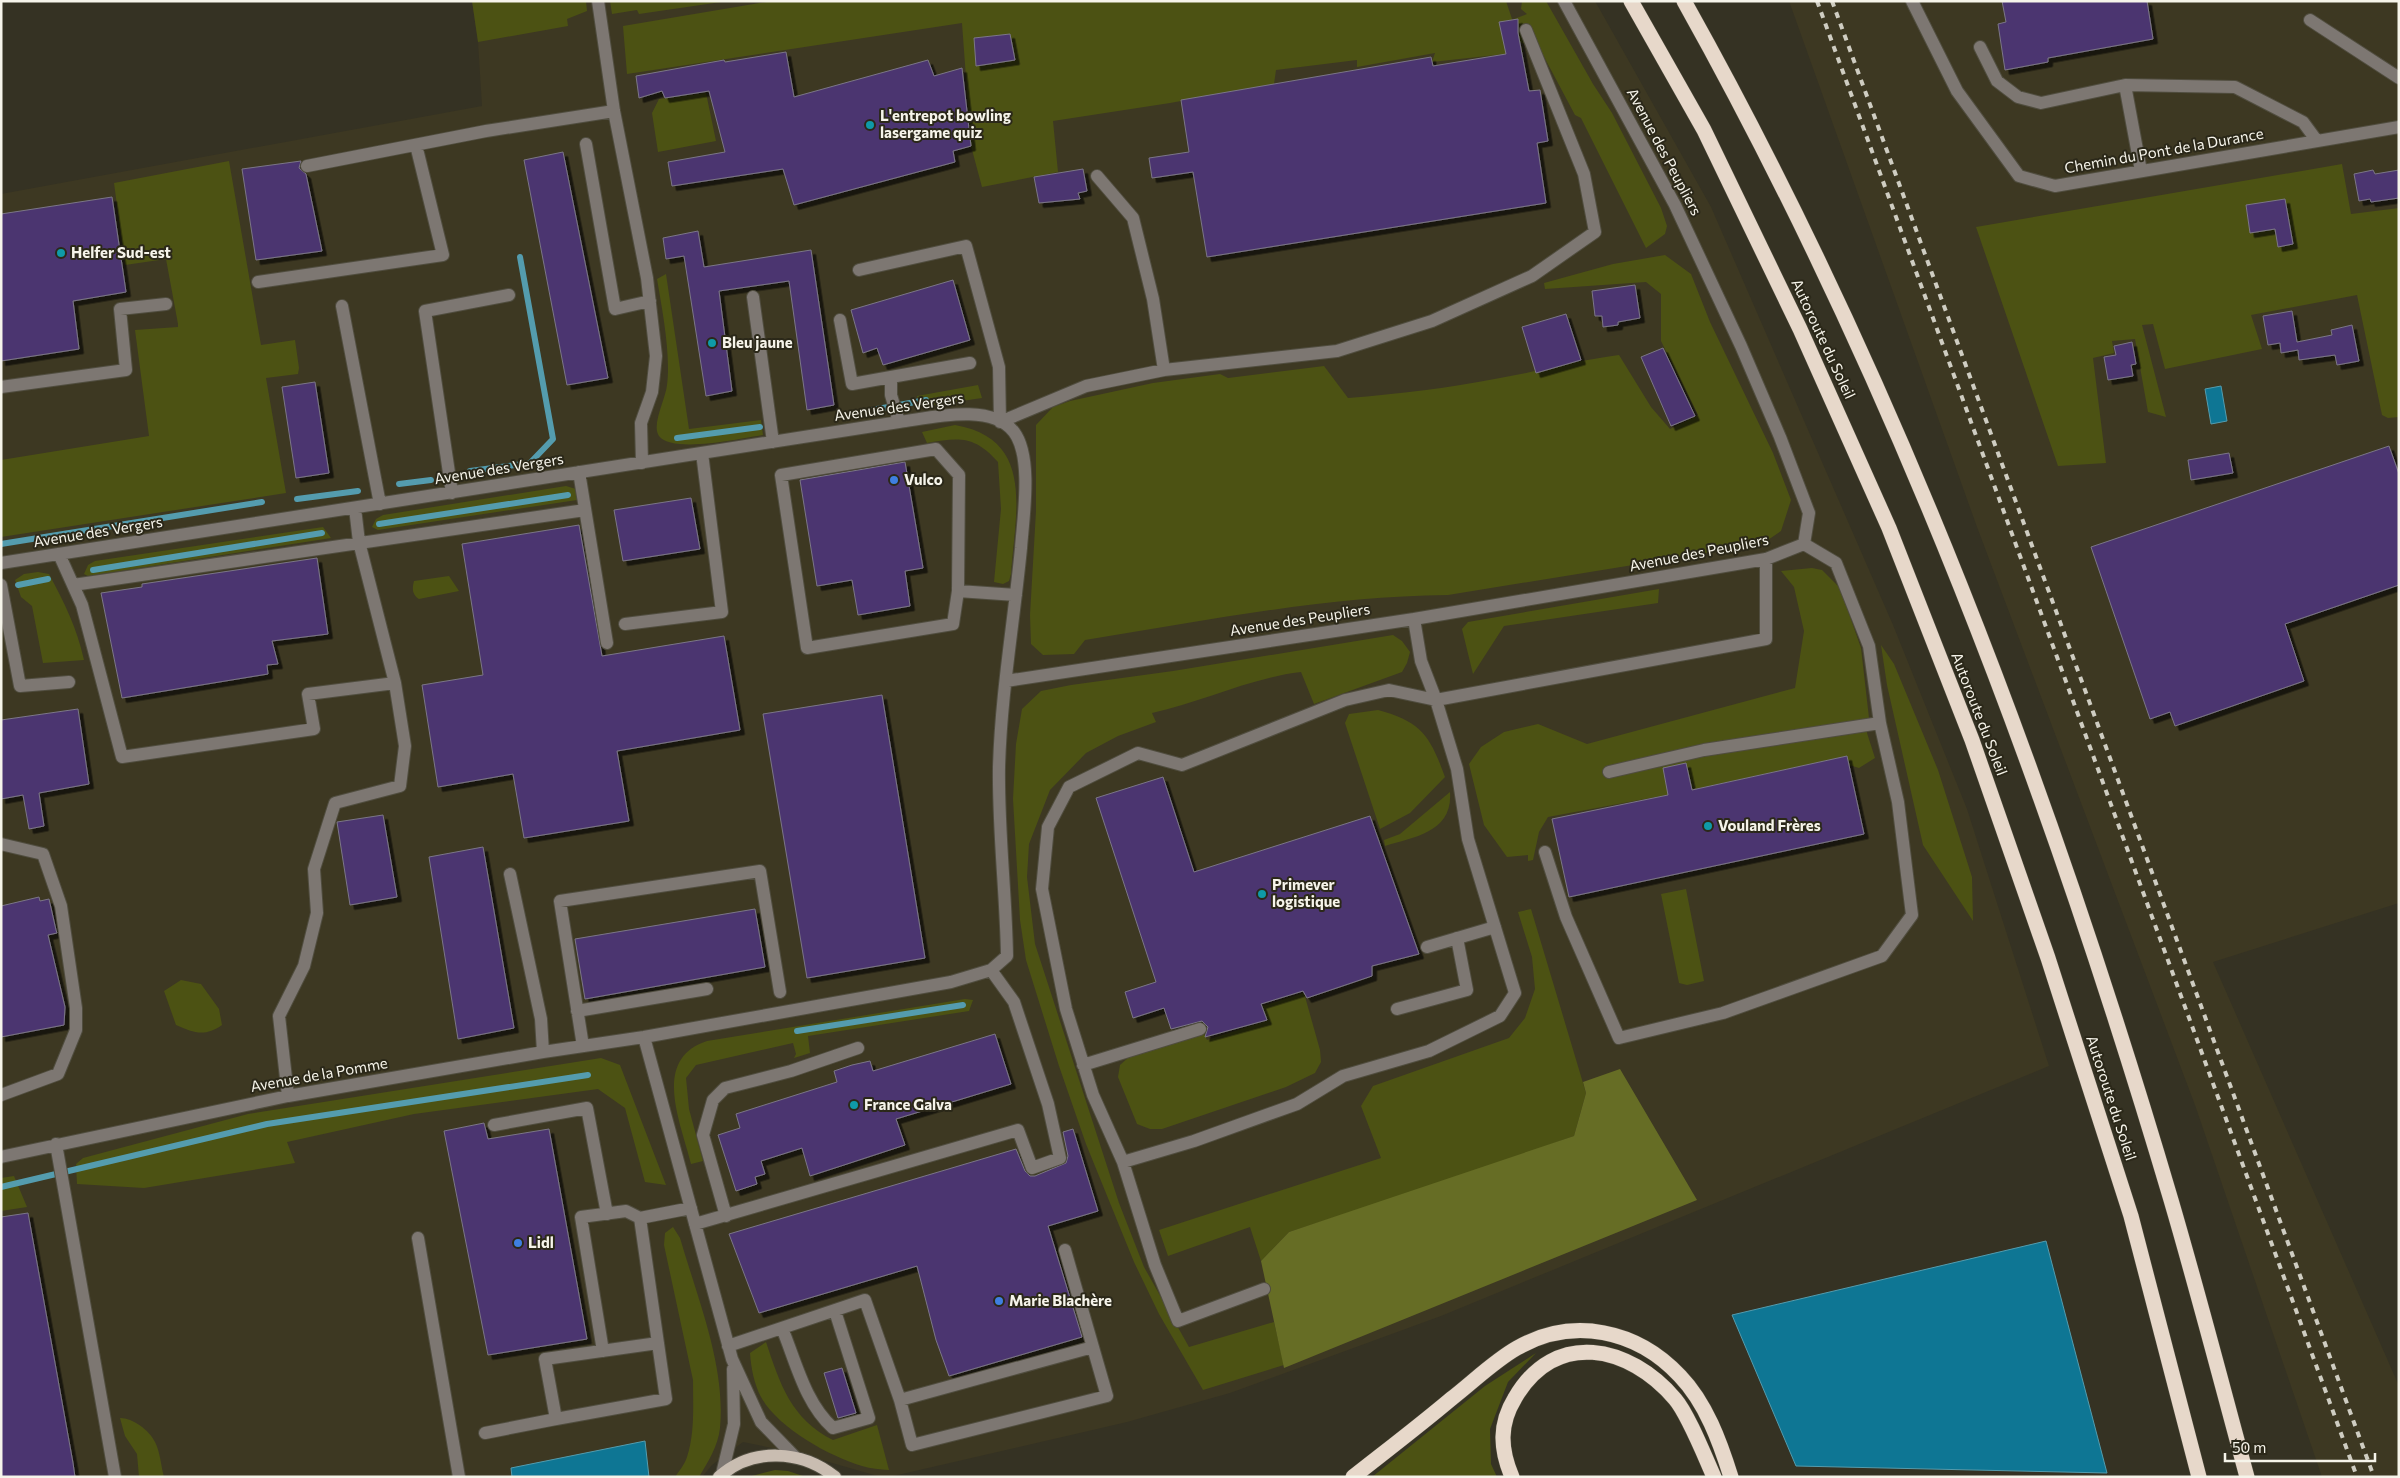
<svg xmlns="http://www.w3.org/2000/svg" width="2400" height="1478" viewBox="0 0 2400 1478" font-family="Commissioner,sans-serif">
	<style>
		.built { fill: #3d3822 }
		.green { fill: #4c5213 }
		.forest { fill: #666d25 }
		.water { fill: #0e7694; stroke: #549cae }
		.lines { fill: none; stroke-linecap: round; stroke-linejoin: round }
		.stream { stroke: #549cae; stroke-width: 6 }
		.building { fill: #4c366f; stroke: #7b7687; filter: url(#shadow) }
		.minor-casing { stroke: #504d3f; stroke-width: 14 }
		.major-casing { stroke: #504d3f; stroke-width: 14 }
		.highway-casing { stroke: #504d3f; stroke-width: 16 }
		.minor { stroke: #7d7772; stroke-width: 12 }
		.major { stroke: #c9bdb1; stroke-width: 12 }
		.highway { stroke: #e7d8ca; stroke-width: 15 }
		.rail { stroke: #cfcdc2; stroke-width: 4; stroke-dasharray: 6 6; stroke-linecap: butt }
		.culture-dot { fill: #0f9aa8; stroke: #2b2819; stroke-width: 2 }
		.shop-dot { fill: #3f7fe0; stroke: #2b2819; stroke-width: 2 }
		.labels { text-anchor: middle; stroke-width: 4; stroke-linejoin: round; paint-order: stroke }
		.poi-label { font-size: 15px; font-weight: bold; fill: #f6f4ea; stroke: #2b2819; text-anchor: start }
		.street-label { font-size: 15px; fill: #f6f4ea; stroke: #2b2819 }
	</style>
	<defs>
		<filter id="shadow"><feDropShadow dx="4.5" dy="4.5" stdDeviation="0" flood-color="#0009"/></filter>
	</defs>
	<rect width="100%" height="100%" fill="#353223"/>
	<!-- built -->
	<path class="built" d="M472,1H1595L1711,207L1893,625L1967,809L2049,1066L1441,1316L1230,1393L1127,1422L889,1477H881L801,1454L743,1442L712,1465L702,1477H1V194L482,106L478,42Z
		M1789,1H2399V903L2213,962L2399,1386V1477H2322L2195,1105L1977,527Z"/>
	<!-- green -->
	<path class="green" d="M472,1H586L587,11L567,19L568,26L478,42Z
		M610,1H728L639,14L637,10L612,14Z
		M772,1H1506L1517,34L1514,19L1527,14L1521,9L1522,1H1546L1593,84L1612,113L1661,208L1667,226L1665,234L1646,248L1581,118L1575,115L1542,53L1520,42L1523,52L1432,62L1435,53L1357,67V60L1276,70L1274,84L1170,103L1053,121L1058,172L982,187L971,146L962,23L627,74L623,26Z
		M706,93L716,141L658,152L652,113L659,99Z
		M229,161L261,345L295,340L299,368L298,374L266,378L286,493L1,537V460L149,436L135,330L178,327V324L166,259L125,265L114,183Z
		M2342,164L2351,214L2399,208V417L2388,418L2382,415L2357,295L2251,315L2262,349L2165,369L2153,324L2142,325L2166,417L2148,412L2135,339L2112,341L2114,353L2093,358L2106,463L2058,466L1976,227Z
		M1665,255L1691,274L1710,322L1773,453L1791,500L1781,531L1762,544L1448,595C1326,596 1205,621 1085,640L1074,654L1043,655L1031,644L1030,615L1036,511V425L1053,407L1070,401L1153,383L1220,374L1228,378L1324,366L1348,398C1399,394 1449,388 1500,378C1540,371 1579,360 1619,355L1651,407L1670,429L1698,415L1661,341V294L1646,282L1545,289L1544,283L1613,264Z
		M666,274L689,429L761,420L763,435C742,438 673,454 659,436C651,425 666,398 667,385C671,354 662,309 657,279Z
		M978,385L982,398L921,407L917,396Z
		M955,425C1036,439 1015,513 1011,574L1009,581L1003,584L994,582L1001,509L998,462C975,436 960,437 927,443L922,432Z
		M566,486L576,489L578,493L577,500L378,530L372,527L376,519L383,515Z
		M323,527L331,538L88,576L84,574L88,565L95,561Z
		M1812,568L1822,570L1840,588L1861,648L1869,718L1867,733L1875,758L1859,768L1849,765L1847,756L1672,794L1548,817L1539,832L1533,860L1528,861V855L1507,857L1484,825L1469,764L1481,747L1504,732L1538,724L1587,744L1795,688L1804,631L1794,587L1781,571Z
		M38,572L49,574C64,602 77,628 84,660L43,663L32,606L21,597L15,580L24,574Z
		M449,576L459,591L419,599C412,594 412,589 414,581Z
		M1659,589L1658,603L1504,626L1473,674L1462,629L1468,622Z
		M1393,635L1402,641L1410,652L1407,663L1402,672L1314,704L1301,672C1250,678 1202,702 1152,713L1156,722L1118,736L1086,753L1050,790L1029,844L1027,877L1035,944L1119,1203L1144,1267L1189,1347L1274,1322L1284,1365L1203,1390L1159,1314L1134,1262L1086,1144L1059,1066L1026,960L1020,920L1013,799L1016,744L1022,709L1041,691L1071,685L1173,671Z
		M1881,645L1894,664L1938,770L1972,877L1973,921L1923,845L1887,685Z
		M1378,710C1422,722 1430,736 1445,777L1410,813L1380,829L1345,723L1349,714Z
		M1450,792C1453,832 1415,837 1385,846L1384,840L1400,834Z
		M1686,889L1704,981L1687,985L1679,983L1661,894Z
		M1531,909L1586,1093L1574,1136L1453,1179L1289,1232L1261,1261L1250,1227L1168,1256L1159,1230L1381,1158L1361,1106L1373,1086L1509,1038L1525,1018L1535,989L1532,957L1518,912Z
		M181,980L201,984L219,1009L222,1025C205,1037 194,1033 176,1025L164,991Z
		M1304,993L1320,1050L1321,1062L1315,1073L1286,1087L1162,1129H1150L1137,1124L1118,1077L1120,1065L1129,1057L1203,1032L1207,1040L1266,1021L1263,1006Z
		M965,999L973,1000L969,1011L808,1036L810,1053L794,1058L796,1054L793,1043L696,1065L686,1078L689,1109L703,1161L691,1164C681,1123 651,1059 707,1041Z
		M601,1058L620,1065L666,1185L645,1182L625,1108L598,1089L414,1114L287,1142L295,1163L144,1188L77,1184L76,1164L83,1158L248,1114Z
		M14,1176L27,1207L1,1211V1178Z
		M673,1227L680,1238C697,1297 726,1366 720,1428C718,1446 708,1462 699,1477H675C679,1471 685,1464 687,1457C695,1433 693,1405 693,1380L664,1245L665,1233Z
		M766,1342C780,1384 791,1419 833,1440L877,1425L889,1470C880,1469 871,1469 862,1466C829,1456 778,1428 761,1397C754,1384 751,1367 750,1353Z
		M1536,1353L1508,1382L1490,1429L1491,1464L1497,1477H1372L1485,1386Z
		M120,1418C133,1418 149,1430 155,1442C160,1451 161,1466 164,1477H139L137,1454L125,1436Z
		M775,1470L788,1471L806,1477H748Z"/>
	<!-- forest -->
	<path class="forest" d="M1620,1069L1697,1200L1284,1368L1261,1261L1289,1232L1574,1136L1586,1093L1583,1082Z"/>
	<!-- water -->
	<path class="water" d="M2221,386L2227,421L2211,424L2205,389Z
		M2046,1241L2107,1473L1796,1466L1732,1315Z
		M645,1441L649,1477H512L511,1468Z"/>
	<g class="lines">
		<!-- stream -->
		<path class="stream" d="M872,410L926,400
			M677,438L760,427
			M470,471L530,463L553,439L520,257
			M399,484L431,480
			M297,499L358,491
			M379,524L568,495
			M1,544L262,502
			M93,570L322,533
			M18,585L48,579
			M797,1031L963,1005
			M1,1187L267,1124L588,1075"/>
	</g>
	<!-- building -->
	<path class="building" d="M2002,1H2147L2153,39L2048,58V62L2005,70L1998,24L2006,22Z
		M1518,19V33L1529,91L1540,90L1548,141L1537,143L1546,203L1207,257L1193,172L1152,178L1149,158L1189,152L1181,100L1431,57L1433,66L1506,54L1499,22Z
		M1010,34L1015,60L976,66L974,38Z
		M786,52L794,97L928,60L934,76L962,68L971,146L953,151L955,162L794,205L783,169L672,186L668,162L725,152L709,91L665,98L662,91L639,98L636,76L724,60L725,62Z
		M563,152L608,378L567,385L524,160Z
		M301,161L299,168L306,174L322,251L256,260L242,169Z
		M1083,169L1087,191L1078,193L1080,199L1039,203L1034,177Z
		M2373,170L2375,174L2399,170V198L2371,202L2370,199L2359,201L2354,174Z
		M112,197L126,292L73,301L79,349L1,361V214Z
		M2285,199L2293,244L2278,247L2275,229L2250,233L2246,205Z
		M698,231L704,267L811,250L834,405L807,410L789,281L719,291L732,391L706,396L684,256L666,259L663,238Z
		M953,280L970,340L883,365L877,348L863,353L851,310Z
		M1635,285L1640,318L1618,322V325L1603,327L1602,316H1595L1592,291Z
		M2292,311L2297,342L2332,335L2331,330L2352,325L2359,361L2337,365L2335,355L2299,360L2298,350L2281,353L2280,343L2268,345L2263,316Z
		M1566,314L1581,360L1536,373L1522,327Z
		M2132,342L2136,364L2131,365L2133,376L2108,380L2104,357L2116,355L2114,346Z
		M1663,348L1695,416L1671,426L1641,357Z
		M315,382L329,473L296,478L282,387Z
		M2389,446L2399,474V585L2285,624L2304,681L2175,726L2170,712L2150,719L2091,547Z
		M2229,453L2233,473L2191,480L2188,460Z
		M905,462L923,568L905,571L910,606L858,615L852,580L817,586L800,480Z
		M691,498L700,549L623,561L614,510Z
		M579,525L602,656L724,636L740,730L617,751L629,821L524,838L513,774L438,787L422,685L483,675L462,544Z
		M317,558L328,634L272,641L278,664L267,665L268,674L122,698L101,593L142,587V584Z
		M882,695L925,958L807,978L763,714Z
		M78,709L89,784L39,793L44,826L29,829L23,795L1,799V720Z
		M1847,756L1864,834L1569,897L1552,819L1668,795L1663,768L1686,763L1692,790Z
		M1163,777L1194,872L1370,816L1419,954L1372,966V976L1307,998L1303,991L1261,1004L1267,1020L1205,1037L1208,1027L1202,1021L1171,1029L1164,1008L1133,1018L1125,992L1156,982L1096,798Z
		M383,815L397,897L350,905L337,822Z
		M483,847L514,1028L458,1039L429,857Z
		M39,897L40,901L49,899L56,930L57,933L48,935L65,1007L64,1025L1,1037V906Z
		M755,909L765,967L585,999L575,939Z
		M995,1034L1011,1084L896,1119L905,1145L844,1165L810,1176L802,1148L761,1161L765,1174L755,1177L757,1184L736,1191L718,1135L740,1128L736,1114L837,1082L834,1071L852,1065L870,1061L873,1071Z
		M484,1123L488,1139L549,1129L587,1339L488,1355L444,1131Z
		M1073,1129L1098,1211L1048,1226L1082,1337L949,1376L936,1340L917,1266L759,1313L729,1234L1016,1149L1025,1171L1030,1176H1035L1066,1163L1068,1156L1063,1132Z
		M28,1213L73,1463L75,1477H1V1217Z
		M842,1368L856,1413L838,1418L824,1373Z"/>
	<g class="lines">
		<!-- minor casing -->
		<g class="minor-casing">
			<path id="minor" d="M598,1L614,111L647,278L656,356L652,392L641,423L642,463
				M1912,1L1957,91L2019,176L2055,186L2399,127
				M2310,20L2399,78
				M1980,47L1997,81L2018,97L2041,103L2125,85L2141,171
				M2125,85L2235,87L2303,122L2317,141
				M586,144L615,309L650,301
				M307,166L486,131L614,111
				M1097,176L1133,218L1153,299L1164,370
				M859,270L966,246L999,367L1000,422
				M258,282L443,255L416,145
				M753,297L773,442
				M342,306L380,504
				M840,320L852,384L891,377
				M1,387L126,370L120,309L166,304
				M899,422L891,395V377L970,363
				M1000,422L1086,386L1164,370L1337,351L1432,321L1532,276L1595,232L1584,174L1526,30
				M579,472L607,643
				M452,493L425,311L509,295
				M59,554L82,605L122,757L314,729L308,694L395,683L359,542L355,508
				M1,563L899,422C930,418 991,402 1014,432C1033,457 1023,519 1021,548C1014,621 1001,694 999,767C998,830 1006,893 1007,956L991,970L951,982L644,1037L543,1052L288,1096L1,1157
				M1,585L20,686L69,682
				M73,585L585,510
				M958,591L953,624L807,648L781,475L936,449L959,475L958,591L1016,595
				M1414,619L1421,661L1436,700L1389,690L1345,700L1182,765L1138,753L1069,787L1048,827L1042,889L1066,1009L1093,1095L1123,1162L1194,1141L1297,1104L1343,1076L1429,1051L1500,1016L1515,993L1468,839L1457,769L1436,700L1766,639V559
				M625,624L722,612L702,453
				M1006,681L1414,619L1766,559L1804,544L1809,513L1780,437L1741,346L1675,205L1564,1
				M1609,772L1704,750L1880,723
				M1,844L43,854L61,906L76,1008V1030L58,1074L1,1095
				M1545,852L1566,917L1619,1038L1723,1013L1882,956L1912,915L1898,802L1880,723L1869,646L1836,563L1804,544
				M510,874L541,1019L543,1052
				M1427,947L1495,927
				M1397,1009L1467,990L1457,938
				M577,1011L707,989
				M644,1037L732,1359L761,1422L795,1457
				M583,1046L560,901L760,871L780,992
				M1083,1065L1200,1029
				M288,1096L279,1016L304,966L317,913L314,869L335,803L400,786L405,746L395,683
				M494,1125L587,1108L607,1214
				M56,1144L115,1477
				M1123,1162L1155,1265L1178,1321L1264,1289
				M726,1216L703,1135L713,1100L725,1088L791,1071L858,1048
				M640,1218L666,1399L556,1419L545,1359L658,1343
				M695,1224L1018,1130L1032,1168L1060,1158L1048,1104L1014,1002L991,970
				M418,1238L459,1477
				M782,1328C796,1362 805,1403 833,1428L869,1418L835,1311
				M728,1346L865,1300L900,1400L912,1445L1107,1396L1065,1250
				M603,1351L581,1217L626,1211L640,1218L691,1208
				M900,1400L1093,1347
				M485,1433L556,1419
				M722,1474L734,1424L733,1369"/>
		</g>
		<!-- major casing -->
		<g class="major-casing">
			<path id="major" d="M719,1477C752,1447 802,1450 835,1477"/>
		</g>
		<!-- highway casing -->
		<g class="highway-casing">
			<path id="highway" d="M1631,1L1704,130L1800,329L1889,528L1972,740L2048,958L2131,1216L2199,1477
				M1684,1C1895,378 2049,787 2171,1200C2198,1292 2222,1385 2247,1477
				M1353,1477C1386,1451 1419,1426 1451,1399C1473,1382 1494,1361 1517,1348C1573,1316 1637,1330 1680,1376C1706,1403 1720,1442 1731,1477
				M1512,1477C1500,1449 1499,1424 1515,1398C1555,1329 1629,1345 1675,1399C1688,1414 1705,1457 1714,1477"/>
		</g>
		<!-- minor -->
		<use href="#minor" class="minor"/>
		<!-- major -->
		<use href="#major" class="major"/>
		<!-- highway -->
		<use href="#highway" class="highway"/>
		<!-- rail -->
		<path class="rail" d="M1817,1L2357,1477
			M1832,1L2374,1477"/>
	</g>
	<!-- markers -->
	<g class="culture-dot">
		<circle cx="870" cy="125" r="5"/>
		<circle cx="61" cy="253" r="5"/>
		<circle cx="712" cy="343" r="5"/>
		<circle cx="1708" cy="826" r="5"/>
		<circle cx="1262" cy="894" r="5"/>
		<circle cx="854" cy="1105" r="5"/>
	</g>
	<g class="shop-dot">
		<circle cx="894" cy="480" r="5"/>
		<circle cx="518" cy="1243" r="5"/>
		<circle cx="999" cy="1301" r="5"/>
	</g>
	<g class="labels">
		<!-- poi labels -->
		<g class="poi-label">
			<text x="880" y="121">L'entrepot bowling<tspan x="880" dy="17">lasergame quiz</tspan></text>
			<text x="71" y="258">Helfer Sud-est</text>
			<text x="722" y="348">Bleu jaune</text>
			<text x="904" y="485">Vulco</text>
			<text x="1718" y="831">Vouland Frères</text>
			<text x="1272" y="890">Primever<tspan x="1272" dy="17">logistique</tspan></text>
			<text x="864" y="1110">France Galva</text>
			<text x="528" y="1248">Lidl</text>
			<text x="1009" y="1306">Marie Blachère</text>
		</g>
		<!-- street labels -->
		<g class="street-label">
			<text transform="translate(2164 151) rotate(-10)" y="5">Chemin du Pont de la Durance</text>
			<text transform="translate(1664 152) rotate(62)" y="5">Avenue des Peupliers</text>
			<text transform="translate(1823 339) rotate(65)" y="5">Autoroute du Soleil</text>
			<text transform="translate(899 407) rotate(-8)" y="5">Avenue des Vergers</text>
			<text transform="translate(499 469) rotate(-9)" y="5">Avenue des Vergers</text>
			<text transform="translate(98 532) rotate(-9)" y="5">Avenue des Vergers</text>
			<text transform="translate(1699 553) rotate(-11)" y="5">Avenue des Peupliers</text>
			<text transform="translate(1300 620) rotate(-9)" y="5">Avenue des Peupliers</text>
			<text transform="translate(1979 714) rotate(69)" y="5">Autoroute du Soleil</text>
			<text transform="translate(319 1075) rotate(-10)" y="5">Avenue de la Pomme</text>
			<text transform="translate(2111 1098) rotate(72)" y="5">Autoroute du Soleil</text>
		</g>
	</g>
	<!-- border -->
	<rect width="2400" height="1478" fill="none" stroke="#f6f4ea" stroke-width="5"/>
	<!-- scale -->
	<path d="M2225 1453v8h150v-8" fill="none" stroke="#f6f4ea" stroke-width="2.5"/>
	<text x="2232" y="1453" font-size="15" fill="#f6f4ea" stroke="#2b2819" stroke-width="4" paint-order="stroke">50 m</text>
</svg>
